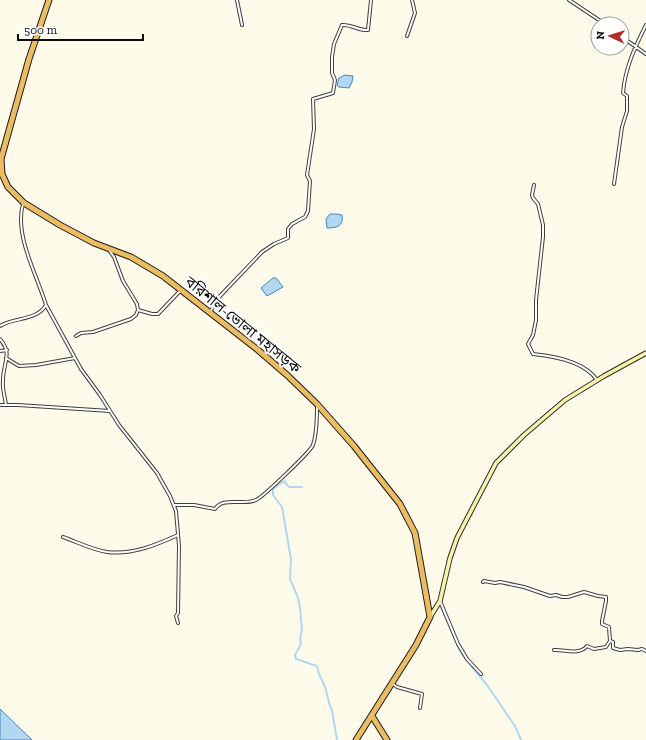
<svg xmlns="http://www.w3.org/2000/svg" width="646" height="740" viewBox="0 0 646 740" font-family="'Zilla Slab','Noto Sans Bengali',serif">
	<style>
		.water { fill: #b2d7f1; stroke: #3e89c3 }
		.lines { fill: none; stroke-linecap: round; stroke-linejoin: round }
		.canal { stroke: #b2d7f1; stroke-width: 2 }
		.minor-casing { stroke: #3e3e3e; stroke-width: 4 }
		.secondary-casing { stroke: #2d2d2d; stroke-width: 5.5 }
		.trunk-casing { stroke: #1c1c1c; stroke-width: 7 }
		.minor { stroke: #fff; stroke-width: 2 }
		.secondary { stroke: #f9f4a9; stroke-width: 3.5 }
		.trunk { stroke: #ecbc62; stroke-width: 5 }
		.labels { text-anchor: middle; stroke-width: 4; stroke-linejoin: round; paint-order: stroke }
		.street-label { font-size: 15px; fill: #0b0b0b; stroke: #fff }
	</style>
	<rect width="100%" height="100%" fill="#fefbea"/>
	<!-- water -->
	<path class="water" d="M345,75L353,76L352,82L349,88L339,87L337,85L339,78Z
		M330,214H336L342,215C344,226 337,228 327,228L326,219Z
		M273,278H276L283,287L267,296L261,288Z
		M0,709L32,740H0Z"/>
	<g class="lines">
		<!-- canal -->
		<path class="canal" d="M302,487H289L284,481L273,489V495L282,507L291,559L290,579L298,598L300,608L302,630L300,638L301,644L295,655L296,659L317,666L319,674L325,687L330,706L332,710L337,740
			M440,605L460,651L467,661L487,685L515,726L521,740"/>
		<!-- minor casing -->
		<g class="minor-casing">
			<path id="minor" d="M237,0L242,25
				M569,0L605,24
				M407,36L415,13L412,0
				M622,37L646,54
				M614,184L622,127L627,111V96L623,93C625,68 635,47 646,25
				M534,185L532,195L533,198L538,204L543,225V237L536,300V320L533,335L528,344L533,354C553,356 585,362 597,380
				M46,305L81,369L100,395L119,425L157,473L170,496L176,511L179,546L178,613L176,616L178,623
				M138,310L152,314H158L180,291
				M210,312L220,296L262,252L274,244L288,238V229L292,224L305,217L308,211L310,181L307,175L314,129L313,99L333,93L335,80L332,73V57L334,44L342,25C351,24 359,31 368,30L371,0
				M0,326C14,317 37,321 46,305C37,275 14,235 23,204
				M76,336L81,333L93,332L131,319L136,315L138,310L137,304L123,281L114,257L109,250
				M0,339C13,354 3,363 3,380C2,389 5,397 6,405
				M0,351L7,350
				M6,358L19,366L36,365L75,358
				M0,405H18L110,411
				M174,505H194L215,509C223,496 245,506 256,500C263,497 311,451 313,445C317,433 317,419 317,406
				M63,537C77,542 93,550 107,552C133,555 156,545 178,535
				M483,582L484,581L495,583L500,582L524,587L550,596L556,595L562,597H568L584,592L598,596L606,597V601L602,621V624L609,627L610,641L606,647L594,649L587,646C579,656 564,649 554,650
				M440,601L458,644L467,659L481,674
				M610,641L613,642V648L620,650L628,649L638,650L642,649L646,651
				M393,684L397,687L422,694L420,708"/>
		</g>
		<!-- secondary casing -->
		<g class="secondary-casing">
			<path id="secondary" d="M430,617L440,601L450,558L457,538L496,463L524,435L565,400L604,376L646,353"/>
		</g>
		<!-- trunk casing -->
		<g class="trunk-casing">
			<path id="trunk" d="M49,0L29,59L1,159L2,174L8,187L24,203L60,225L94,243L131,257L163,276L258,350L287,375L317,404L354,446L400,504L415,533L430,617L416,645L356,740
				M372,716L387,740"/>
		</g>
		<!-- minor -->
		<use href="#minor" class="minor"/>
		<!-- secondary -->
		<use href="#secondary" class="secondary"/>
		<!-- trunk -->
		<use href="#trunk" class="trunk"/>
	</g>
	<g class="labels">
		<!-- street labels -->
		<g class="street-label">
			<text transform="translate(243 325) rotate(39)" y="5">বরিশাল-ভোলা মহাসড়ক</text>
		</g>
	</g>
	<!-- north arrow -->
	<g transform="translate(610 36) rotate(274)"><circle r="19" fill="#ffffff" stroke="#9d9d9d"/>
	<path d="M0-3L7 15L0 10L-7 15Z" fill="#b12d2e"/>
	<text y="-6" font-size="11" font-weight="bold" text-anchor="middle" fill="#0b0b0b">N</text>
	</g>
	<!-- scale -->
	<path d="M18 34v6h125v-6" fill="none" stroke="#0b0b0b" stroke-width="2"/>
	<text x="24" y="34" font-size="12" fill="#0b0b0b" stroke="#ffffff" stroke-width="3" paint-order="stroke">500 m</text>
</svg>
